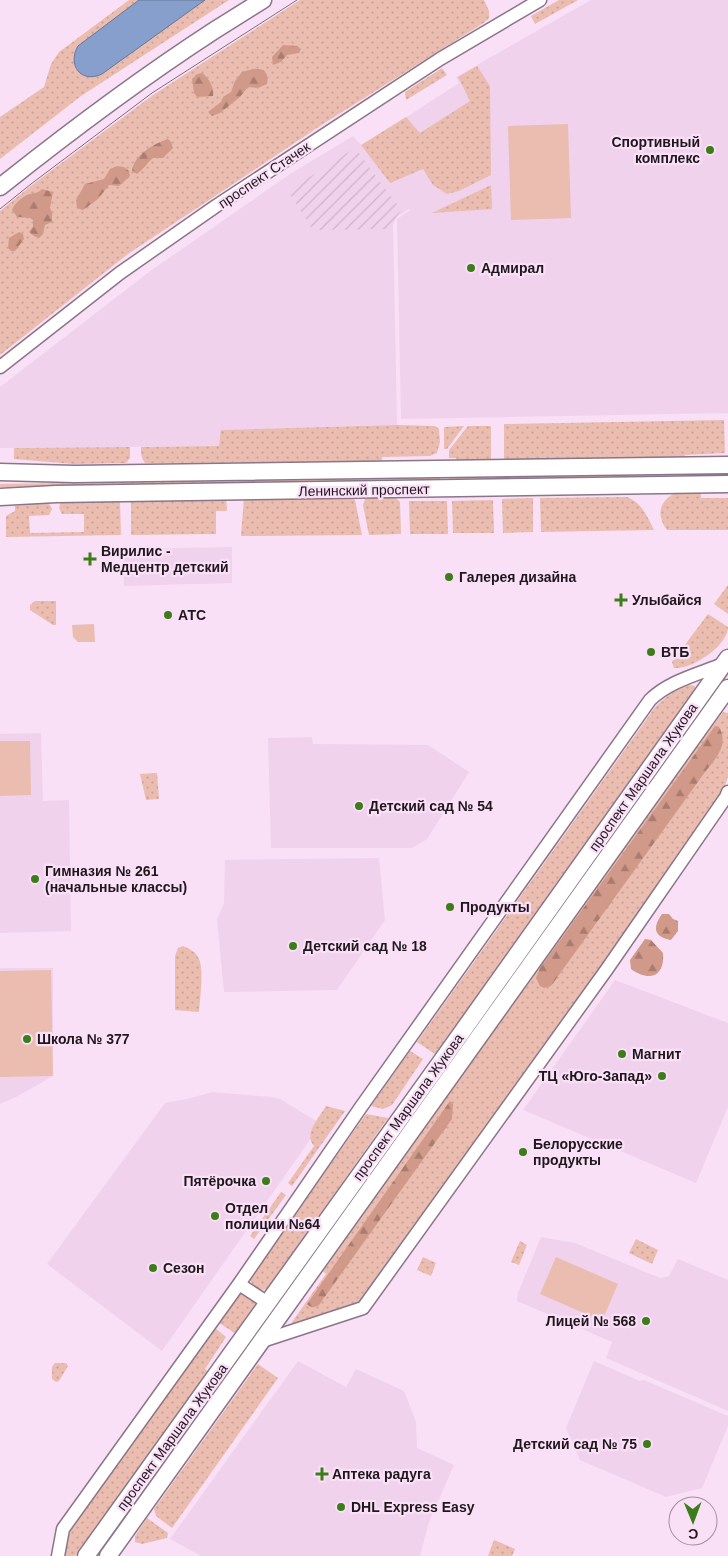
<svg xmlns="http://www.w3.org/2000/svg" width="728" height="1556" viewBox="0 0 728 1556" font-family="Arial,sans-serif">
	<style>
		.built { fill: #f0d2ed }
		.industrial { fill: url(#industrial-furrows) }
		.grass { fill: url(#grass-dots) }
		.forest { fill: url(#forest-firs) }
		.pitch { fill: #eabdb0 }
		.water { fill: #879fcc; stroke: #687698 }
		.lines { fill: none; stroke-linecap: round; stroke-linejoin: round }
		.minor-casing { stroke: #8b7588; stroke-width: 15 }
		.major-casing { stroke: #8b7588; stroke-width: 19 }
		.minor { stroke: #fff; stroke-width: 12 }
		.major { stroke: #fff; stroke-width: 16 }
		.tram { stroke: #7d6e7c; stroke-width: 1 }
		.poi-dot { fill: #3d7c1b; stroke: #f9e0f6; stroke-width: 2 }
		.labels { text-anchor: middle; stroke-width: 4.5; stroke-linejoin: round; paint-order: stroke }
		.poi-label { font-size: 14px; font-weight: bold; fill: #1f161e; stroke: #f9e0f6; text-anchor: start }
		.street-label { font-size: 14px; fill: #1f161e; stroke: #f9e0f6 }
	</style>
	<defs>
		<pattern id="industrial-furrows" width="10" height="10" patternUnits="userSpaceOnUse" patternTransform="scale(1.25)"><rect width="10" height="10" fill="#f0d2ed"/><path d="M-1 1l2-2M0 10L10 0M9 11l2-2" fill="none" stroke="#cdb4cb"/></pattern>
		<pattern id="grass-dots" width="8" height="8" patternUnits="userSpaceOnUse" patternTransform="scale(1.25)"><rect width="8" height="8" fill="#eabdb0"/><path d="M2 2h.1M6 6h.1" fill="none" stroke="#c8a297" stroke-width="1.8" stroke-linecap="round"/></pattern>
		<pattern id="forest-firs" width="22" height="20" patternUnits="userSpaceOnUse" patternTransform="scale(1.25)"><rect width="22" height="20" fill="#d19989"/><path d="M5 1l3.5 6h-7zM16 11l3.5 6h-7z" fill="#a97c6f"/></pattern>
	</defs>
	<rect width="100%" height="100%" fill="#f9e0f6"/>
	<!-- built -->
	<path class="built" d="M591,0H728V413L401,419L397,219L410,210L409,209L393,219L397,425L222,430L219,446L0,448V387L149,272L290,174L353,136L362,146L459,83L456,77Z
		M232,547V583L124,586L123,549Z
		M41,733L43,801L69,800L71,931L0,933V734Z
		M312,737L313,744L428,745L469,772L427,839L412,848H271L268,738Z
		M379,858L385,920L337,990L224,992L217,919L224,904L225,860Z
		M0,968H53V1076L16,1097L0,1104Z
		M615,980L728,1023V1107L696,1183L523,1110Z
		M212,1092L271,1097L280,1099L321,1124L162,1351L47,1264L165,1103L187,1099Z
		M541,1237L575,1243L660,1278L669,1276L678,1259L728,1280V1411L606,1358L612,1342L517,1301L518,1293Z
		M298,1361L346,1387L356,1369L404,1391L416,1422L417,1448L454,1465L429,1522L420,1556H201L170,1539Z
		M594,1361L640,1381L644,1380L728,1416V1426L702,1488L666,1497L580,1460L566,1428Z"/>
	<!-- industrial -->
	<path class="industrial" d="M355,148L401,210L390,229L313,230L288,191Z"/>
	<!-- grass -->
	<path class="grass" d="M129,0H229L81,96L0,159V117L44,87L51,64L59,52Z
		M300,0H484L489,11V18L485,22L323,124L128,254L0,355V211L32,185L153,95Z
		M559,0H578L535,24L531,16Z
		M477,66L490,86L491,175L459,191L447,194L433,185L423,169L390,183L361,145L406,117L420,133L470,101L458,77Z
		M442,68L447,75L406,100L405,92Z
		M491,185L492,209L432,213Z
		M724,420L725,453L685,455V459L504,461V424Z
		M397,425L435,426L439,429L440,442L437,453L430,456L382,457V462L145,463C141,458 141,453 141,447L219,446L221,430Z
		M464,426L447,449H444V427Z
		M468,426H491V461L456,462V458H449V450Z
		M130,447V458L126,463L74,464L14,459V448Z
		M728,472V476L449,481V477Z
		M440,477V481L0,487V484Z
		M675,493H701V498H728V530H667C656,515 659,502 675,493Z
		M352,497L355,500L362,535L241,536L244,498Z
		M627,497C642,503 647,516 654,530L541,532L540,498Z
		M226,498L227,511H216V534L131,535V502L134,499Z
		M369,498H396L400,502L401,534L369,535L363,505L365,499Z
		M533,498V532L503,533L502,499Z
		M116,499L120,502L121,535L6,537V516L15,511V506L48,502L52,509L49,515L29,516L30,533L84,532V514H62L59,508L61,502Z
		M493,500L494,533H453L452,501Z
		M409,501H447L448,534H410Z
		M728,585V614L714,604Z
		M35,601H56V625H53L30,610V605Z
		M708,614L728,627C728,646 691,670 674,668L672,662Z
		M688,685L695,686V689L435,1054L417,1042L656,706L672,692Z
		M723,712L728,713V776L722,796L363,1298L355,1304L297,1326L292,1322L326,1274L323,1271L671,782Z
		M157,773L159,799L146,800L140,774Z
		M183,946C190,949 196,952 199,959C204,970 200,998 199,1012L175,1010V956L178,948Z
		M410,1051L423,1059L392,1105L383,1109L371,1106Z
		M326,1106L345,1111L292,1186L288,1183L314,1146C303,1134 319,1118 326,1106Z
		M366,1114L388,1118L267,1289C259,1292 251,1286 250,1278Z
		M281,1192L286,1195L254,1239L250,1236Z
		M636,1239L658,1250L652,1264L629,1253Z
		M520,1241L527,1245L519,1265L511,1262Z
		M423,1257L436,1263L431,1276L417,1270Z
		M242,1293L247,1294L256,1302V1307L236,1334L218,1322L238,1294Z
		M214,1327L226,1337L205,1369L209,1372L75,1556H64L68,1536L76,1522Z
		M55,1363H66L68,1366L59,1381L56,1382L52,1379V1367Z
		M258,1364L278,1378L172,1528L156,1516L154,1509Z
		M147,1518L168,1533L167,1538L142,1544L135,1542V1536Z
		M494,1540L515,1549L512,1556H488Z"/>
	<!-- forest -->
	<path class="forest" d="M283,45L297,46L301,49L299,53L287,55L281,62L273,65L272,57Z
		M253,69C264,68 269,72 267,84L258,88L248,87L240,97L220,113L212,116L208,112L221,102L223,97L231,92L235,81L242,72Z
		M202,73C209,78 214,87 213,96L197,97L194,93L192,79L197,74Z
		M168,139L171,142L173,148L163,158H153C146,164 144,169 137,174L132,171C134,155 153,144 168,139Z
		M117,166L124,167L129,171L130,176L119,186L109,185L98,199L83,210L77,208L76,200L85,184L104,179L110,169Z
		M42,189L53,192L50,208L52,212V222L45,225L43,234L39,238L34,236L29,232L33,227V220L30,218L17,217L12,210C14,204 21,198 27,195C33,192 36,195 42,189Z
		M19,232L23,234L24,239L15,251H11L8,248L9,238Z
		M715,726L719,727C728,742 719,756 708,768L551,986L544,988L540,986L536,978L540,968Z
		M662,914H669L673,919L678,921V931L671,940C654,937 652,928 662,914Z
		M645,939L651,940L663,953C665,977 649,982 631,969L630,960Z
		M450,1101L453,1104L452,1119L319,1305C314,1308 311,1308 307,1304Z"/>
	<!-- pitch -->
	<path class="pitch" d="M568,124L571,218L511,220L508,126Z
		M94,624L95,642H78L73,637L72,625Z
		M0,741H30L31,795L0,796Z
		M51,970L53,1076L0,1077V971Z
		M556,1257L618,1284L602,1321L540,1294Z"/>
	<!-- water -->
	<path class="water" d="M139,0H205L102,74C81,84 67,65 78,46Z"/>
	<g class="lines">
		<!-- minor casing -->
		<g class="minor-casing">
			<path id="minor" d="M0,367L120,273L216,206L440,59L540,0
				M239,1284L268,1303
				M262,1341L363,1308L607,969L726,797L728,792
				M58,1556L63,1529L239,1284L361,1107L650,700C669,681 699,674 723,664"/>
		</g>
		<!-- major casing -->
		<g class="major-casing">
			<path id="major" d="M0,187C69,132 141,78 215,30C231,20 247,10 263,0
				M0,472L74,474L728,465
				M0,497L56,494L728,484
				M86,1556L440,1063L728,658
				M108,1556L728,688"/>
		</g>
		<!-- minor -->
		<use href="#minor" class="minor"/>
		<!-- major -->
		<use href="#major" class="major"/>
		<!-- tram -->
		<path class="tram" d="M0,209L31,184L152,93L297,0"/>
	</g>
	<!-- markers -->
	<g class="poi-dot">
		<circle cx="710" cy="150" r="5"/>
		<circle cx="471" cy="268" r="5"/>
		<path d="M87.5 551.5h5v5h5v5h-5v5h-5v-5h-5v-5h5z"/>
		<circle cx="449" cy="577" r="5"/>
		<path d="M618.5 592.5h5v5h5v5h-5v5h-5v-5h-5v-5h5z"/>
		<circle cx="168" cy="615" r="5"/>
		<circle cx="651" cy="652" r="5"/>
		<circle cx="359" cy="806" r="5"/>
		<circle cx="35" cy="879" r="5"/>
		<circle cx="450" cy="907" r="5"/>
		<circle cx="293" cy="946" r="5"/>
		<circle cx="27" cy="1039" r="5"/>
		<circle cx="622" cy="1054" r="5"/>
		<circle cx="662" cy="1076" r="5"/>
		<circle cx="523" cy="1152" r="5"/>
		<circle cx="266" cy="1181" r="5"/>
		<circle cx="215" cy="1216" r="5"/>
		<circle cx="153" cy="1268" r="5"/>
		<circle cx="646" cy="1321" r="5"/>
		<circle cx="647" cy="1444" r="5"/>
		<path d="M319.5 1466.5h5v5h5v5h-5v5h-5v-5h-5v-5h5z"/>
		<circle cx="341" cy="1507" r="5"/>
	</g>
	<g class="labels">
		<!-- poi labels -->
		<g class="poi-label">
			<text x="700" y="147" text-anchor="end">Спортивный<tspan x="700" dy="16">комплекс</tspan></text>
			<text x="481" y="273">Адмирал</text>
			<text x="101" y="556">Вирилис -<tspan x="101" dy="16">Медцентр детский</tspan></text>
			<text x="459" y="582">Галерея дизайна</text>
			<text x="632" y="605">Улыбайся</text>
			<text x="178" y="620">АТС</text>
			<text x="661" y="657">ВТБ</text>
			<text x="369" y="811">Детский сад № 54</text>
			<text x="45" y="876">Гимназия № 261<tspan x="45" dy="16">(начальные классы)</tspan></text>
			<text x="460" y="912">Продукты</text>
			<text x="303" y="951">Детский сад № 18</text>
			<text x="37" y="1044">Школа № 377</text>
			<text x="632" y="1059">Магнит</text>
			<text x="652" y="1081" text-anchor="end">ТЦ «Юго-Запад»</text>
			<text x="533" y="1149">Белорусские<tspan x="533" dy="16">продукты</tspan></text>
			<text x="256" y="1186" text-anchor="end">Пятёрочка</text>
			<text x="225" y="1213">Отдел<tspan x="225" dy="16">полиции №64</tspan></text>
			<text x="163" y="1273">Сезон</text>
			<text x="636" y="1326" text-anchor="end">Лицей № 568</text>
			<text x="637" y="1449" text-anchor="end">Детский сад № 75</text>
			<text x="332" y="1479">Аптека радуга</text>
			<text x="351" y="1512">DHL Express Easy</text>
		</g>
		<!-- street labels -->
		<g class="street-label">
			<text transform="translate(264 175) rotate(-34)" y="5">проспект Стачек</text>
			<text transform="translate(364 490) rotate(-1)" y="5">Ленинский проспект</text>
			<text transform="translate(643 777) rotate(-55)" y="5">проспект Маршала Жукова</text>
			<text transform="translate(408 1107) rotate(-54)" y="5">проспект Маршала Жукова</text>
			<text transform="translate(172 1437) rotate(-54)" y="5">проспект Маршала Жукова</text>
		</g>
	</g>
	<!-- north arrow -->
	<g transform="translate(693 1521) rotate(179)"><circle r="24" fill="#f9e0f6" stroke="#a28fa0"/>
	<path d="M0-4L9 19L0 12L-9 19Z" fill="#3d7c1b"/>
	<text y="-8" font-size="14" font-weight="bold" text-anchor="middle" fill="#1f161e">С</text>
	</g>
</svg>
